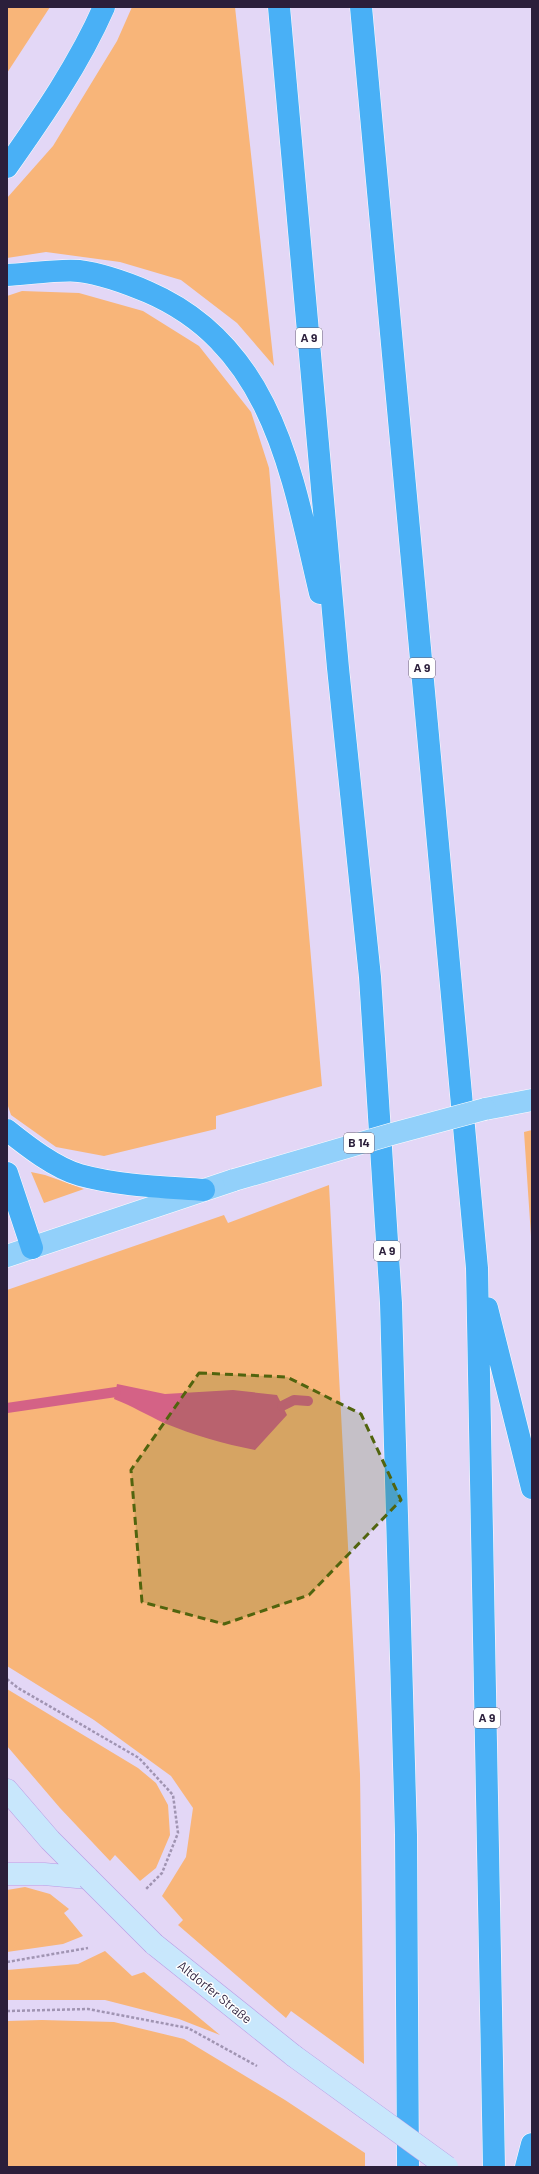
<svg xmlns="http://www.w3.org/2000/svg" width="539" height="2174" viewBox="0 0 539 2174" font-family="Barlow,sans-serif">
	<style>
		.green { fill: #f8b579 }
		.water { fill: #d46286 }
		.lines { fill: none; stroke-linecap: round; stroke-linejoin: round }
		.stream { stroke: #d46286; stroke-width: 10 }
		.secondary-casing { stroke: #b99ce5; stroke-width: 23 }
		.primary-casing { stroke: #fff; stroke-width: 23 }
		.highway-casing { stroke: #fff; stroke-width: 23 }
		.path { stroke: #a094b2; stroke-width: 2.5; stroke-dasharray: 3 2; stroke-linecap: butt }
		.secondary { stroke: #c8e7fc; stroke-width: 22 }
		.primary { stroke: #92d0fa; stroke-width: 22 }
		.highway { stroke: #49b0f6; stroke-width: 22 }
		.secondary-bridge-casing { stroke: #b99ce5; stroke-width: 23; stroke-linecap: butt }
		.primary-bridge-casing { stroke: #fff; stroke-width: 23; stroke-linecap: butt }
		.secondary-bridge { stroke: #c8e7fc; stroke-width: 22 }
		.primary-bridge { stroke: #92d0fa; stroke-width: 22 }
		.marked { fill: #51640e; fill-opacity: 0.2; stroke: #51640e; stroke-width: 3; stroke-dasharray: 8 5; stroke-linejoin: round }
		.labels { text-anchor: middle; stroke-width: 3; stroke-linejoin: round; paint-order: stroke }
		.shield { fill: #fff; stroke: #6b6276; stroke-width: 1 }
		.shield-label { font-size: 12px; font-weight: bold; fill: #2b1f3b }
		.street-label { font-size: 13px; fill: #2b1f3b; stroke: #fff }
	</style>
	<rect width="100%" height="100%" fill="#e3d7f6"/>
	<!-- green -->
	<path class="green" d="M7,7H50L7,73Z
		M132,7H235L274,366L237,323L181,280L120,262L46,252L7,258V198L53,146L117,41Z
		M22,291L79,293L143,311L199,346L251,412L269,468L322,1086L216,1116V1129L104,1156L56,1147L11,1115L7,1103V296Z
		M532,1130V1251L524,1132Z
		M31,1172L45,1175L84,1189L44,1203Z
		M329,1185L360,1774L364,2064L291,2011L286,2018L178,1925L183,1920L162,1896L186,1857L193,1808L171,1776L94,1720L7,1666V1290L224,1215L228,1223Z
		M7,1689L138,1768L156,1783L168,1805L170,1835L156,1868L140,1881L115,1855L110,1861L60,1808L7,1746Z
		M25,1887L50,1894L69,1909L64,1913L83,1936L63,1944L7,1952V1890Z
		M105,1951L132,1976L144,1972L220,2035L179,2019L105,2000H7V1970L78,1964Z
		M42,2020L114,2022L184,2039L285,2100L365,2153V2167H7V2021Z"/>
	<!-- water -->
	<path class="water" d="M117,1384L165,1394L233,1390L277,1395L287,1415L255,1450C224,1444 193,1435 164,1423C147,1415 132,1406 114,1399Z"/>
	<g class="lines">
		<!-- stream -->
		<path class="stream" d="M282,1406L294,1400L308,1401
			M7,1408L116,1392"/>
		<!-- secondary casing -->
		<g class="secondary-casing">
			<path id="secondary" d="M7,1790L50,1840L88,1878
				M7,1874H44L88,1878
				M154,1944L294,2056"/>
		</g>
		<!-- primary casing -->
		<g class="primary-casing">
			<path id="primary" d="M485,1109L532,1100
				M7,1256L234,1180"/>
		</g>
		<!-- highway casing -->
		<g class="highway-casing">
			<path id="highway" d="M279,7L338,668L370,977L391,1303L406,1835L408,2167
				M361,7L477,1268L494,2167
				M7,167C43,116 79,64 104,7
				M7,275C27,274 61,269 79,271C102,274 127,283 148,292C273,346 292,475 320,593
				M7,1130C27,1146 55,1168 80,1175C120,1186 163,1187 204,1190
				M7,1173L32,1248
				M487,1308L532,1488
				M526,2167L532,2144"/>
		</g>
		<!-- path -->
		<path class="path" d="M7,1679L18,1688L139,1758L173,1795L178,1833L162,1873L145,1890
			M7,1962L88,1948
			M7,2011L88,2009L188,2028L257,2066"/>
		<!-- secondary -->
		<use href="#secondary" class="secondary"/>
		<!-- primary -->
		<use href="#primary" class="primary"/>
		<!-- highway -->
		<use href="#highway" class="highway"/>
		<!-- secondary-bridge casing -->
		<g class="secondary-bridge-casing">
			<path id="secondary-bridge" d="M88,1878L154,1944
				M294,2056L447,2167"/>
		</g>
		<!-- primary-bridge casing -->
		<g class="primary-bridge-casing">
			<path id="primary-bridge" d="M234,1180L392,1134L485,1109"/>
		</g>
		<!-- secondary-bridge -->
		<use href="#secondary-bridge" class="secondary-bridge"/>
		<!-- primary-bridge -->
		<use href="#primary-bridge" class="primary-bridge"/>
	</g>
	<!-- marked area -->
	<path class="marked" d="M199,1373L287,1377L361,1414L401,1500L309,1595L224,1624L142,1602L131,1470Z"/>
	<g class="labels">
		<!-- shield labels -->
		<g class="shield">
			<rect x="296" y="328" width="26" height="20" rx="3"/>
			<rect x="409" y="658" width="26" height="20" rx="3"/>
			<rect x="344" y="1133" width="30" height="20" rx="3"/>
			<rect x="374" y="1241" width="26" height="20" rx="3"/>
			<rect x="474" y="1708" width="26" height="20" rx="3"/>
		</g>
		<g class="shield-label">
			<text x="309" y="342">A 9</text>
			<text x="422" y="672">A 9</text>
			<text x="359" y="1147">B 14</text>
			<text x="387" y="1255">A 9</text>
			<text x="487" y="1722">A 9</text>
		</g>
		<!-- street labels -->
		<g class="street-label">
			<text transform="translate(215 1992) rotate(39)" y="5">Altdorfer Straße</text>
		</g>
	</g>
	<!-- border -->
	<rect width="539" height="2174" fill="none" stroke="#2b1f3b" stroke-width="16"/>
</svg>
